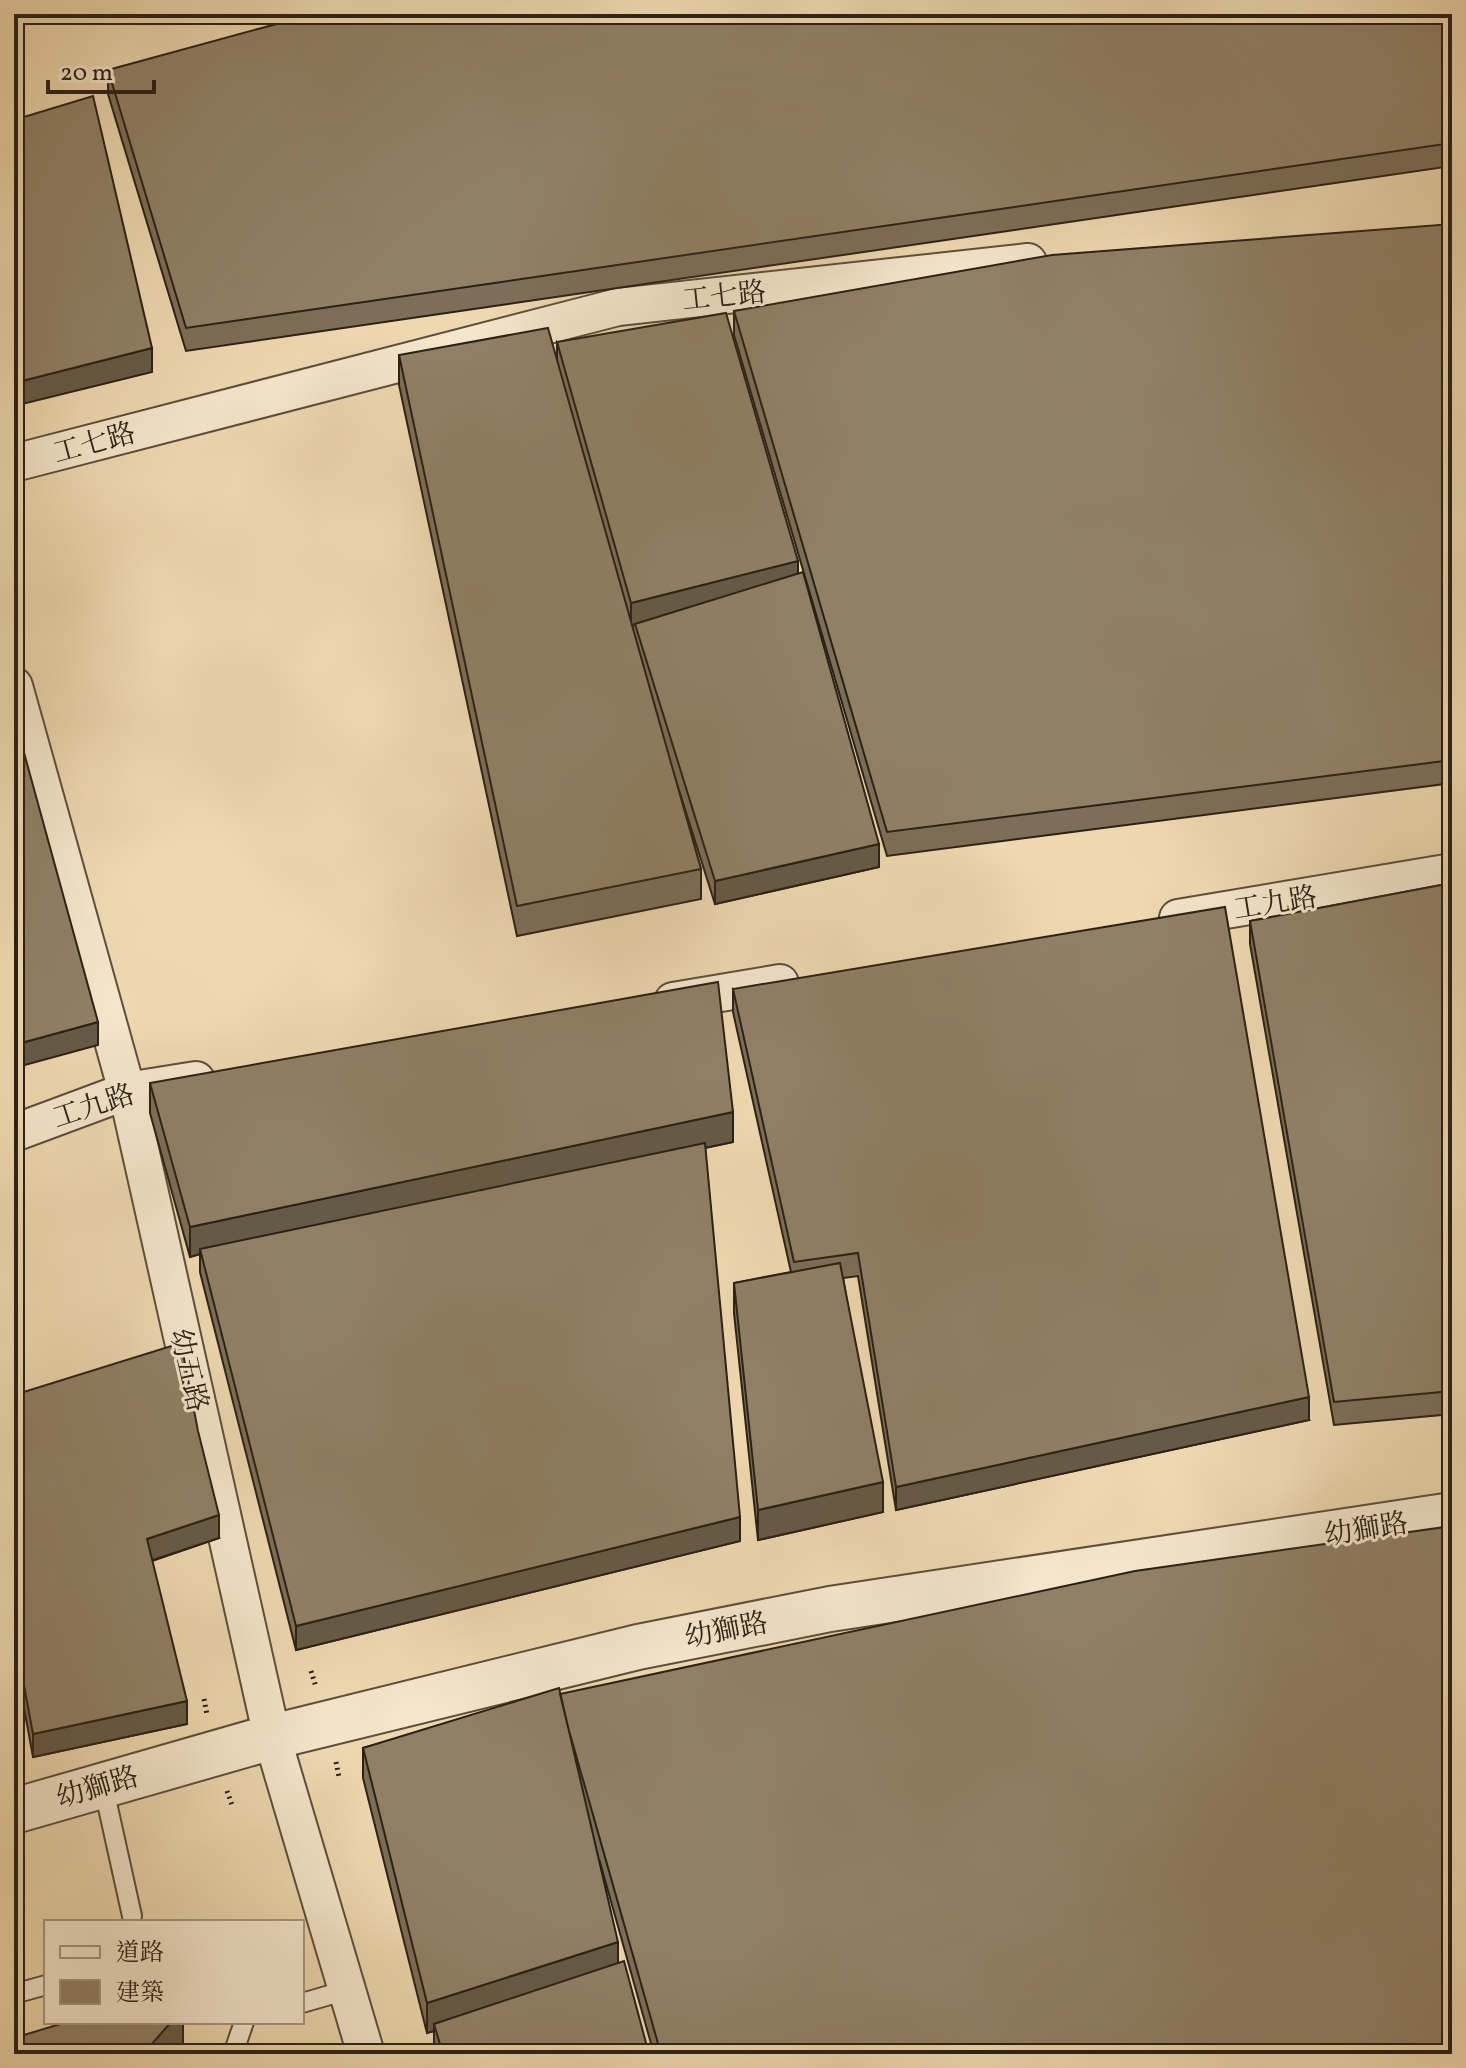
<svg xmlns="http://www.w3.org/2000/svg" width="1466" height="2068" viewBox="0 0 1466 2068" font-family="Vollkorn,'Noto Serif TC',serif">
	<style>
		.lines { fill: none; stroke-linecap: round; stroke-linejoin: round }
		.service-casing { stroke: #5b4f3c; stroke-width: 22 }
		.minor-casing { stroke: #5b4f3c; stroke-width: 40 }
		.tertiary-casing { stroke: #5b4f3c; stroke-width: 48 }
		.path { stroke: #2a2116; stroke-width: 5; stroke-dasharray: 2 4; stroke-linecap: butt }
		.service { stroke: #f4e6cb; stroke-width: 18 }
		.minor { stroke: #f4e6cb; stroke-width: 36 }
		.tertiary { stroke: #f4e6cb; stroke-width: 44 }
		.wall { fill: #7c6e58; stroke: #2a2116; stroke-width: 2 }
		.shaded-wall { fill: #655a47; stroke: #2a2116; stroke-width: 2 }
		.building { fill: #908066; stroke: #2a2116; stroke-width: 2 }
		.labels { text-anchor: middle; stroke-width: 6; stroke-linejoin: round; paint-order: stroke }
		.street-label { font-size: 28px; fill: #2a2116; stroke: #f4e6cb }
	</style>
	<rect width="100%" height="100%" fill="#eed8af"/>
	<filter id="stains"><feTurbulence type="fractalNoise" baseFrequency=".0025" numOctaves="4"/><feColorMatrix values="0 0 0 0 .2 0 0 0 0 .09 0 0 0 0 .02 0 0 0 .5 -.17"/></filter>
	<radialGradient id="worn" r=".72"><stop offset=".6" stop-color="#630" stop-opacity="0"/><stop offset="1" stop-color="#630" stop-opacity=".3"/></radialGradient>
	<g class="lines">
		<!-- service casing -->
		<g class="service-casing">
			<path id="service" d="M103,1785L132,1916
				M14,1994L46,1985
				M302,2003L347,1990
				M233,2054L244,2022"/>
		</g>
		<!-- minor casing -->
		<g class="minor-casing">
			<path id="minor" d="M14,463L618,307L1028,262
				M14,686L127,1091L272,1737L366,2054
				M1178,918L1452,872
				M673,1001L780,983
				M14,1133L127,1091L196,1080"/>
		</g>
		<!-- tertiary casing -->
		<g class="tertiary-casing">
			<path id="tertiary" d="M14,1811L272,1737L638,1647L830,1609L1452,1515"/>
		</g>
		<!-- path -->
		<path class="path" d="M311,1671L316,1687
			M204,1699L207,1715
			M336,1762L339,1777
			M227,1791L232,1805"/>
		<!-- service -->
		<use href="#service" class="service"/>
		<!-- minor -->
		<use href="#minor" class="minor"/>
		<!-- tertiary -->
		<use href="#tertiary" class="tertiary"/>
	</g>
	<!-- wall -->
	<path class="wall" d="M1452,14V166L186,351L108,94V70Z
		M1452,224V783L887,856L734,335V311Z
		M557,342L798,573L879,867L715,904L672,768L701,869V899L517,936L399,385V355L557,362Z
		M1452,883V1414L1334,1425L1250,944V921Z
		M733,989L1309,1420L896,1510L858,1276L843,1278L883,1512L758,1540L734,1313V1283L791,1272L733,1012Z
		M150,1083L733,1142L705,1148L740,1541L296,1650L200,1272V1254L190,1257L150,1113Z
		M14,1395L219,1538L152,1561L187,1724L33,1757L14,1654Z
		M560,1694L1452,2054H654L599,1859L618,1963L649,2054H436L434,2047V2031L427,2033L363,1778V1748Z"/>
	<!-- shaded-wall -->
	<path class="shaded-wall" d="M152,348V372L14,406V383Z
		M798,561V584L631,626V603Z
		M879,844V867L715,904V881Z
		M98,1022V1045L14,1068V1045Z
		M733,1112V1142L201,1254L200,1249V1254L190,1257V1227Z
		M1309,1397V1420L896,1510V1487Z
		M883,1482V1512L758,1540V1510Z
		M219,1515V1538L147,1562V1539Z
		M740,1517V1541L296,1650V1626Z
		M187,1701V1724L33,1757V1734Z
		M618,1942V1972L434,2024V2031L427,2033V2003Z
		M171,2022H183V2049L179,2054H143Z"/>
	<!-- building -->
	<path class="building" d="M313,14H1452V143L186,328L108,70Z
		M93,96L152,348L14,383V120Z
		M1452,224V760L887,832L734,311L1052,255Z
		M726,313L798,561L631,603L557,342Z
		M548,328L701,869L517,906L399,355Z
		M803,572L879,844L715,881L635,624Z
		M23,749L98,1022L14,1045V752Z
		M1452,883V1391L1334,1402L1250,921Z
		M1225,907L1309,1397L896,1487L858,1253L794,1262L733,989Z
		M718,982L733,1112L190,1227L150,1083Z
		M705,1143L740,1517L296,1626L200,1249Z
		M840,1263L883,1482L758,1510L734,1283Z
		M181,1343L198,1431L219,1515L147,1539L187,1701L33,1734L14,1631V1395Z
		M1452,1526V2054H661L568,1727L560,1694L1135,1571Z
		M559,1688L618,1942L427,2003L363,1748Z
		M624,1961L649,2054H443L434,2024Z
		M67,2022H171L143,2054H14V2038Z"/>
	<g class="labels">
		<!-- street labels -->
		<g class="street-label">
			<text transform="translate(724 295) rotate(-6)" y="10">工七路</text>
			<text transform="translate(94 442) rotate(-15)" y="10">工七路</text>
			<text transform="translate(1275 902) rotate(-9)" y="10">工九路</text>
			<text transform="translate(93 1105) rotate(-18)" y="10">工九路</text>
			<text transform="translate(190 1370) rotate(77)" y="10">幼五路</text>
			<text transform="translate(1366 1528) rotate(-9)" y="10">幼獅路</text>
			<text transform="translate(726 1629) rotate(-11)" y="10">幼獅路</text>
			<text transform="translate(97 1786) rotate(-16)" y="10">幼獅路</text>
		</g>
	</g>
	<!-- margin -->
	<rect width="1466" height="2068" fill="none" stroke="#eed8af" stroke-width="48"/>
	<rect x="16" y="16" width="1434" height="2036" fill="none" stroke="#2a2116" stroke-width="4"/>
	<rect x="24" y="24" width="1418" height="2020" fill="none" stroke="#2a2116" stroke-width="2"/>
	<!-- legend -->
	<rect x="44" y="1920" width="260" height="104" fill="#f4e6cb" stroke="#a39783" stroke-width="2"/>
	<rect x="60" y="1946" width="40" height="12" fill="#f4e6cb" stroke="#a39783" stroke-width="2"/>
	<text x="116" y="1960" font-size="24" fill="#2a2116">道路</text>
	<rect x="60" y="1980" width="40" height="24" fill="#908066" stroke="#a39783" stroke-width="2"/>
	<text x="116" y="2000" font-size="24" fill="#2a2116">建築</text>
	<!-- scale -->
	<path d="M48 80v12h106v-12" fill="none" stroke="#2a2116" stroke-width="4"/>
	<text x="60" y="80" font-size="24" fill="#2a2116" stroke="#f4e6cb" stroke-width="6" paint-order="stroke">20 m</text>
	<rect width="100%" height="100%" filter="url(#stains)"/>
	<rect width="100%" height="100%" fill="url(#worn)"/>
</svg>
